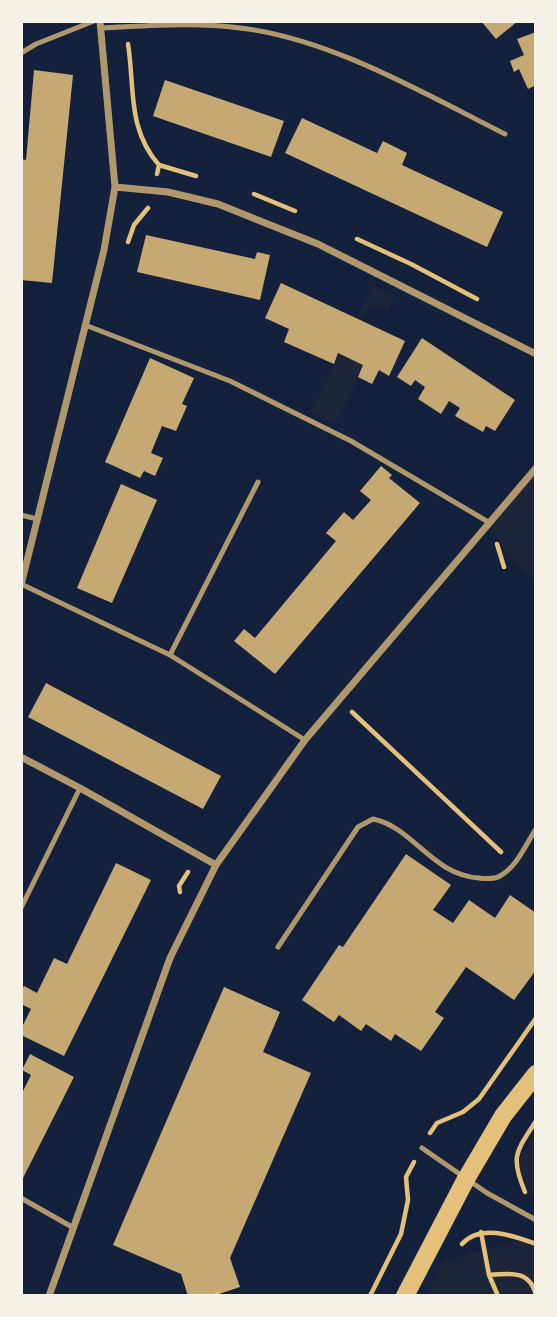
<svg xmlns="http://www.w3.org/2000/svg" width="557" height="1317" viewBox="0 0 557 1317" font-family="'Archivo Narrow',sans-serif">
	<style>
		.green { fill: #1d2539 }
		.building { fill: #c6a872 }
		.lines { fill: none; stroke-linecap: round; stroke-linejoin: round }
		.path { stroke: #e5c07b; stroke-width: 4.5 }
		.service { stroke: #b1986c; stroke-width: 5 }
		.minor { stroke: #b1986c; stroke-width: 7 }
		.primary { stroke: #e5c07b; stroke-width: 18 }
	</style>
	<rect width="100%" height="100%" fill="#14213d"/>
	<!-- green -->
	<path class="green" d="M372,286L394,297L388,311L371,304L362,320L357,318Z
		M340,354L363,365L357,376L359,378L335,424L311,412Z
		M536,471V582L511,560L491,525Z
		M536,1135V1197L529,1194L518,1161Z
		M521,1240L536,1247V1296H426L445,1257L459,1265L470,1251L481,1252Z"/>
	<!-- building -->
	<path class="building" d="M481,21H518L496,39Z
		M536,32V85L528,89L519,69L514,72L510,61L524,55L517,39Z
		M34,70L73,75L52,283L21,280V159L26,160Z
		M165,80L284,121L271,157L153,116Z
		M302,118L377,153L383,141L407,153L402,165L503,212L487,247L285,153Z
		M146,235L255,259L257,252L270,255L260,300L137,272Z
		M281,283L405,341L389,376L379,370L372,384L358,377L363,365L338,353L334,364L284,342L289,329L265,318Z
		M422,338L515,400L495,431L486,426L483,432L455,416L460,408L449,401L441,414L418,399L425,387L415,380L411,386L397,377Z
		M150,358L194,378L182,404L187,406L176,431L162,426L151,453L163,458L155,476L144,471L140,478L105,462Z
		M381,466L392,475L389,478L420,503L275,674L234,641L244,629L255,638L336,541L326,533L344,512L353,520L371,500L360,491Z
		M121,484L157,500L112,603L77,588Z
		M46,683L221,776L203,809L28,717Z
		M406,854L451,885L433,910L453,923L469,900L495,918L510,895L536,913V970L514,1000L466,967L435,1012L444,1018L421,1051L395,1034L391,1041L366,1024L361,1031L339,1015L334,1022L302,1000L339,945L343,947Z
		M116,863L151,880L64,1056L21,1035V1029L31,1009L21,1004V992L24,986L37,993L54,958L67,964Z
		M224,987L280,1012L263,1052L311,1073L230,1258L240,1287L213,1296H188L181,1274L113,1245Z
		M30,1054L74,1077L21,1182V1095L31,1075L22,1070Z"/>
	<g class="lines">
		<!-- path -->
		<path class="path" d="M128,44C135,88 127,129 159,165
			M157,174L159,165L196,176
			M254,194L295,211
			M357,239L411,264L477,299
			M128,242L134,225L148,208
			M497,544L504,567
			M352,712L501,852
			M180,892L179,886L188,872
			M430,1133L437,1123L463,1112L479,1099L536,1018
			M525,1192C510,1156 516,1152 536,1121
			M481,1232L489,1275L498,1296
			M462,1244C480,1223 514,1236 536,1244
			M489,1275C509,1273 531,1270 536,1296
			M217,1294L218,1296
			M370,1296L401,1234L408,1200L406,1177L414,1162"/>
		<!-- service -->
		<path class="service" d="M101,28C148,26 193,22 240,28C330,38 425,94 505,134
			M21,53L36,44L94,21
			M85,325L230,381L351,441L490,523
			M21,515L37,519
			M21,584L170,655L305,740
			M170,655L258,482
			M21,908L80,788
			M278,947L358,827L373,819C413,827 432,875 479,878C485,879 495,879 500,876C517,867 526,844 536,829
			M422,1148L487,1193L536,1220
			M21,1198L72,1227"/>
		<!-- minor -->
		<path class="minor" d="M115,187L168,192L218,204L318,244L536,354
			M21,585L104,250L115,187L100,21
			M21,757L80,788L216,865
			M49,1296L170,958L216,865L305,740L536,468"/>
		<!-- primary -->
		<path class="primary" d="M405,1296L466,1179L503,1116L536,1074"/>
	</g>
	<!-- border -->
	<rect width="557" height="1317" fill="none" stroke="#f6f1e7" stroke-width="46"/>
</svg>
